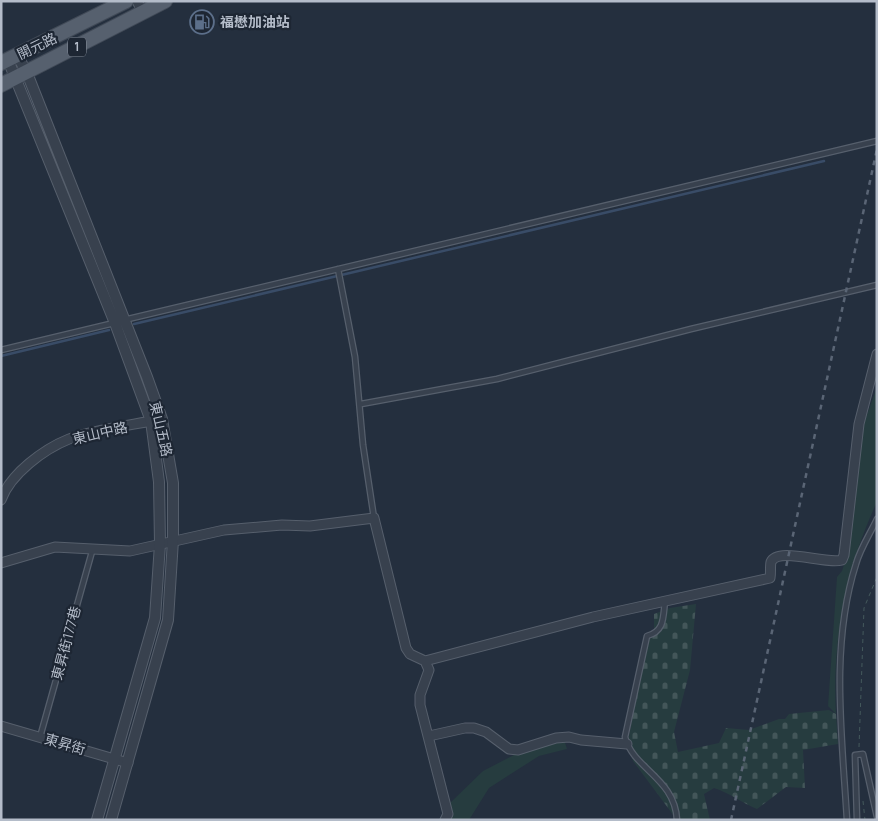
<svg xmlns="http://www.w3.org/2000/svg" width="878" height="821" viewBox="0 0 878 821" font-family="Manrope,'Noto Sans TC',sans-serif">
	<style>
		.green { fill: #263c3f }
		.cemetery { fill: url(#cemetery-stones) }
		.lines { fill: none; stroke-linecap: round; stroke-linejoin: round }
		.stream { stroke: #394c67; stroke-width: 2.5 }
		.service-casing { stroke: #565f6c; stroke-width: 7 }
		.minor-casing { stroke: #565f6c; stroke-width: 11 }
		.tertiary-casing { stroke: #565f6c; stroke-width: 12 }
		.primary-casing { stroke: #414a57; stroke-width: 16 }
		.path { stroke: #44595c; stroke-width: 1; stroke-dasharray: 4 4; stroke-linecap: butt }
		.service { stroke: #38414e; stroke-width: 4.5 }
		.minor { stroke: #38414e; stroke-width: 9 }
		.tertiary { stroke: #38414e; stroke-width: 10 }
		.primary { stroke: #56606e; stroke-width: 14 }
		.rail { stroke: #5a6575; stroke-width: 2.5; stroke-dasharray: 5 5; stroke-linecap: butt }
		.labels { text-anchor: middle; stroke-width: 4.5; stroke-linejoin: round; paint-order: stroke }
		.shield { fill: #1d2633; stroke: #878f9c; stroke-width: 1 }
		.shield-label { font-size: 12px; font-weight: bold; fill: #b4bcc9 }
		.poi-label { font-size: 14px; font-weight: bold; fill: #b4bcc9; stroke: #1d2633; text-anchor: start }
		.street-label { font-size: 14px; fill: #b4bcc9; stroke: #1d2633 }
	</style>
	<defs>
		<pattern id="cemetery-stones" width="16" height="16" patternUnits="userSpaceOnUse" patternTransform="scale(1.25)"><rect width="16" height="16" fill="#263c3f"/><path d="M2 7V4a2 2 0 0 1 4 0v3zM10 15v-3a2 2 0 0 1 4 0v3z" fill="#435659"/></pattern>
	</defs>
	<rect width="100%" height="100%" fill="#242f3e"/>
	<!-- green -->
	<path class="green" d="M877,387V502C846,567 832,642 836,714L828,706L837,577L842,571L848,552L864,423Z
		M562,733L567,749L539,756L489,788L469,820H440L451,802L483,771L514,755L523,745Z"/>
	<!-- cemetery -->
	<path class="cemetery" d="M696,604L690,670L674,732L678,752L719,743L726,728L749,730L779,719H785L789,714L829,710L836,714L838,744L803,750L805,788L786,787L757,809C742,803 728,792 714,788L704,794L710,820H677L633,761L628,743L644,643L654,636V614L670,608Z"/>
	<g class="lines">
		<!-- stream -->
		<path class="stream" d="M134,324L824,161
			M1,356L109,330"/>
		<!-- service casing -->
		<g class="service-casing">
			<path id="service" d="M338,269L355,357L363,445L374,518
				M124,320L877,141
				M1,350L114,323
				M361,404L497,379L691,329L877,285
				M665,601C663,617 665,631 647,636L625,737C633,769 675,778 677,820
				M40,737L93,548
				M847,820C842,736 830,645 856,564C860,549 870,534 877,519
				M857,820L855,755L863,754L877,817"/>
		</g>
		<!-- minor casing -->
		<g class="minor-casing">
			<path id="minor" d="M137,1L143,13
				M1,500C10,474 44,449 69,439C92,430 132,425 157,420
				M1,563L55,547L130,551L224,530L282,525L310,526L374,518L406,648L410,654L425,661L593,617L770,578C771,573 770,566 771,562C778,546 826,565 842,560L844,555L859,424L877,354
				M425,661L429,670L420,695V705L448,814L445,820
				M1,726L128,763
				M429,736L465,728H474L486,732L509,749L518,750L556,738L569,737L581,740L627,744"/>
		</g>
		<!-- tertiary casing -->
		<g class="tertiary-casing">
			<path id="tertiary" d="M17,55L27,73L147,377L162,419L173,483V540L168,620L111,820
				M8,60L115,323L151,421L159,482L160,544L155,618L97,820"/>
		</g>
		<!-- primary casing -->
		<g class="primary-casing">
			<path id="primary" d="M1,63L126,1
				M1,85L165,1"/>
		</g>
		<!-- path -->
		<path class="path" d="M859,747L864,608L877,577
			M863,801L865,820"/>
		<!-- service -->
		<use href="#service" class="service"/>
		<!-- minor -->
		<use href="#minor" class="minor"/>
		<!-- tertiary -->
		<use href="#tertiary" class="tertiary"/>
		<!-- primary -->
		<use href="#primary" class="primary"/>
		<!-- rail -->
		<path class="rail" d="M731,820L877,149"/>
	</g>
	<!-- icons -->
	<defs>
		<g id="fuel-ring" transform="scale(1.25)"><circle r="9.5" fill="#1d2633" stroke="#5c6f8a" stroke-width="1.5"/><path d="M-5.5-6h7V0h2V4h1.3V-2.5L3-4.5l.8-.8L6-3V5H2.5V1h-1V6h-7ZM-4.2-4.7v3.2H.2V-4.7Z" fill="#5c6f8a"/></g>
	</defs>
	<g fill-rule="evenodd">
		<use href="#fuel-ring" x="202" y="22"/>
	</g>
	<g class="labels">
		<!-- shield labels -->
		<rect class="shield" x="68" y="37.5" width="18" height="19" rx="4"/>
		<g class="shield-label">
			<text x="77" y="51">1</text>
		</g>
		<!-- poi labels -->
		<g class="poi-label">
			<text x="220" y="27">福懋加油站</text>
		</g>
		<!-- street labels -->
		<g class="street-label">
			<text transform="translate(37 46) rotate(-26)" y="5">開元路</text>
			<text transform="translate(161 429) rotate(77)" y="5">東山五路</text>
			<text transform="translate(100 433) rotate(-13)" y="5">東山中路</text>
			<text transform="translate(66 643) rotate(-75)" y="5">東昇街177巷</text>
			<text transform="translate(65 744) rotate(16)" y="5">東昇街</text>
		</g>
	</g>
	<!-- border -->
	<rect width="878" height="821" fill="none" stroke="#b4bcc9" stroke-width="5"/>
</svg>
